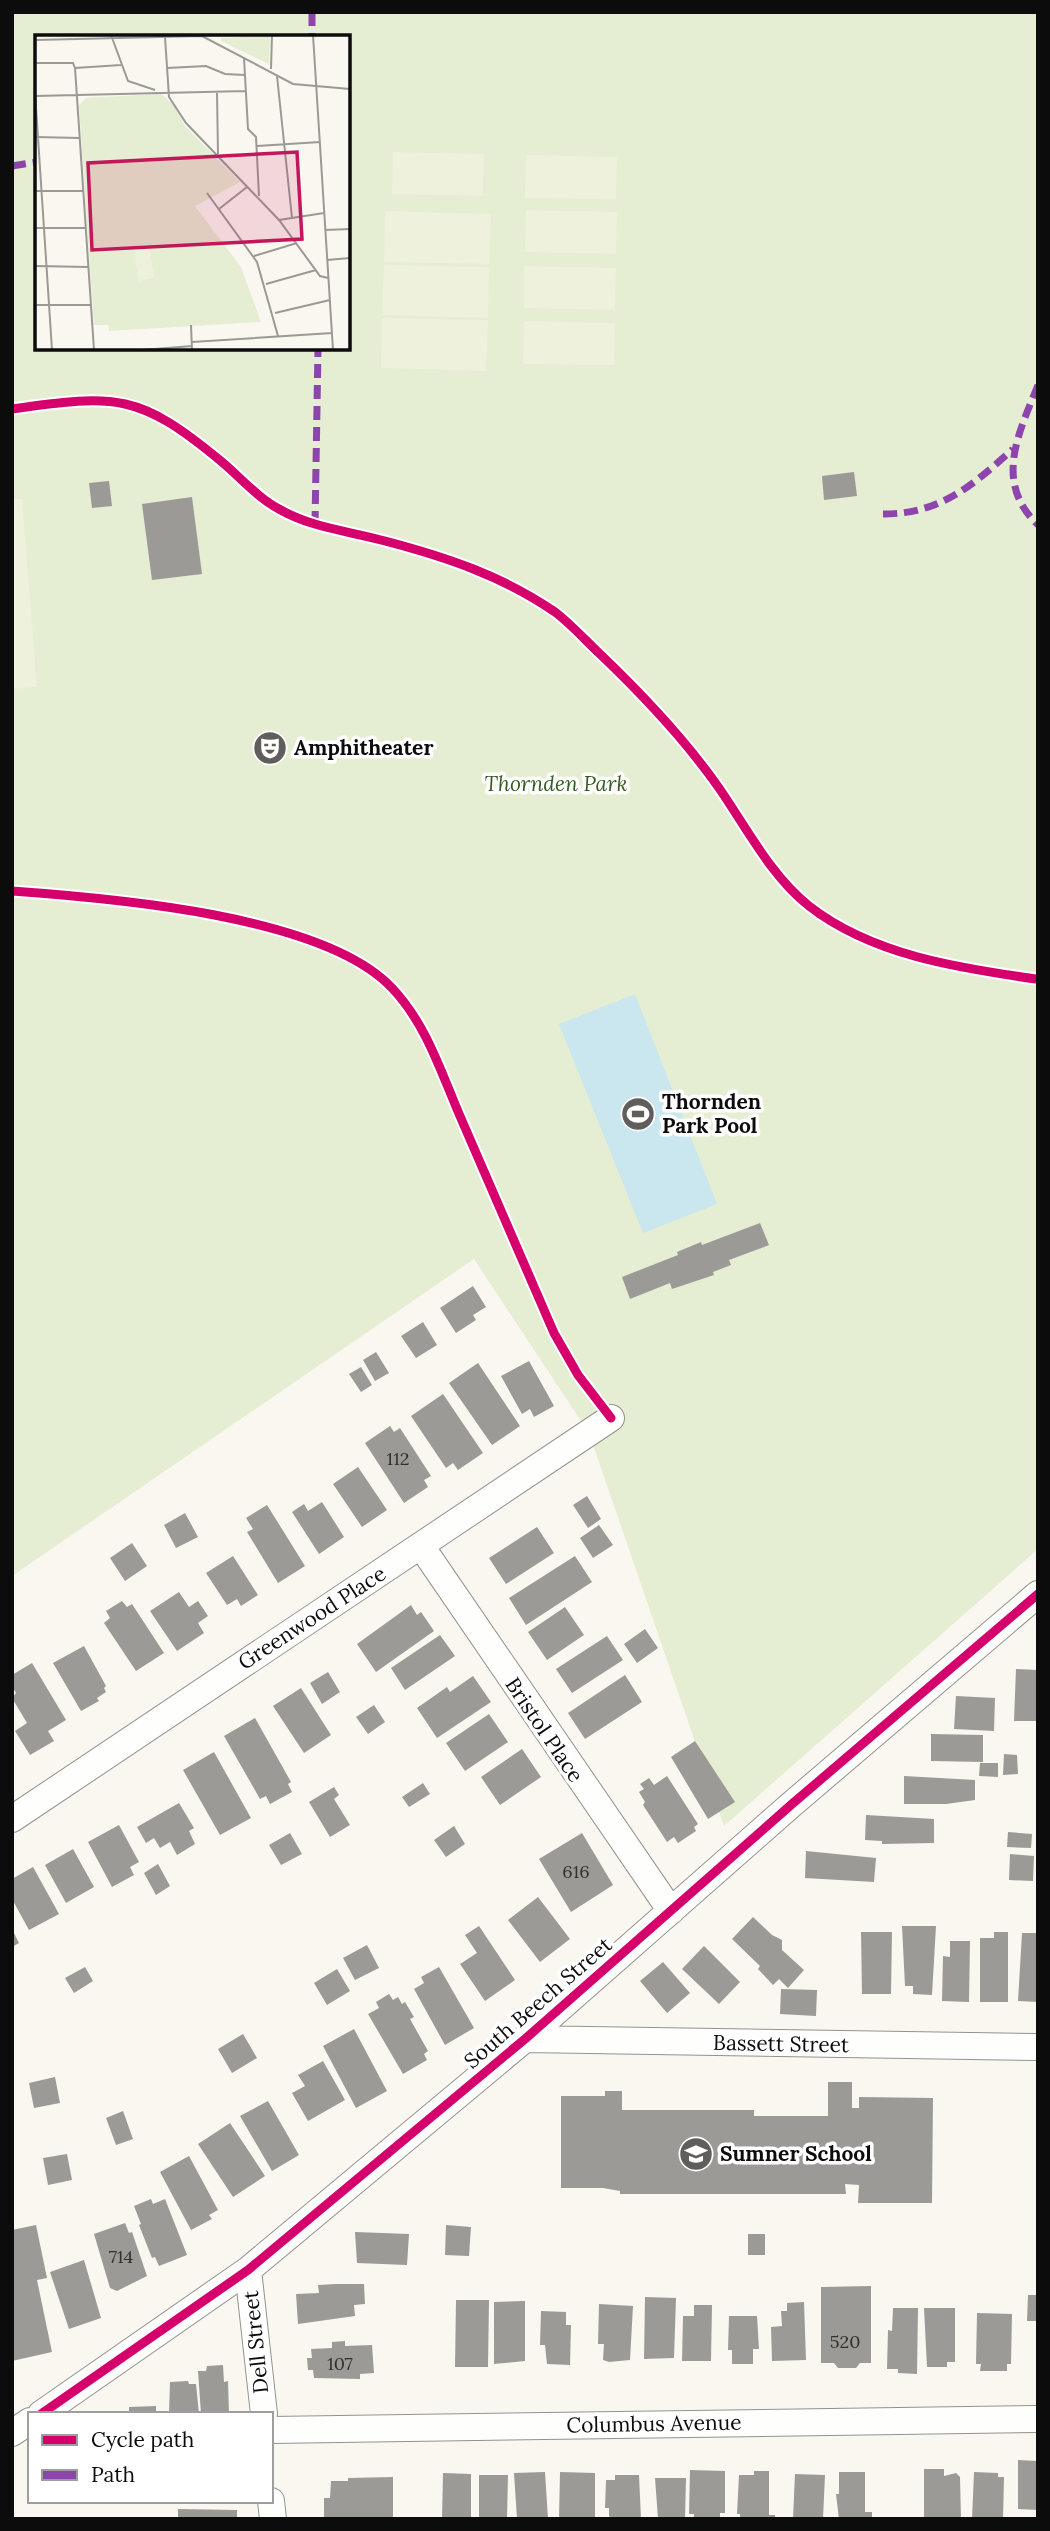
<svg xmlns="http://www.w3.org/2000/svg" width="1050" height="2531" viewBox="0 0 1050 2531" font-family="Lora,serif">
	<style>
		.green { fill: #e5edd2; fill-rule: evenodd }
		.pitch { fill: #eef1dc }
		.water { fill: #cae7ef }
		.building { fill: #9c9a96 }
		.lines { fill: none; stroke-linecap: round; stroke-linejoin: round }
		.minor-casing { stroke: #93928f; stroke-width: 28 }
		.minor { stroke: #fefefd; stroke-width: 26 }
		.quiet { stroke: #8e44ad; stroke-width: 7; stroke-dasharray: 14 7; stroke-linecap: butt }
		.cycleway-casing { stroke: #fff; stroke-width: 13 }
		.cycleway { stroke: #d6006c; stroke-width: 9 }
		.labels { text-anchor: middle; stroke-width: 7; stroke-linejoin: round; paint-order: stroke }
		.number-label { font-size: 18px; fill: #30302e }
		.poi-label { font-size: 21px; font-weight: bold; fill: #0c0c0c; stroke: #fff; text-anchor: start }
		.park-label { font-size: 21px; font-style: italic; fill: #355d23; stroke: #fff }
		.street-label { font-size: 21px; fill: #0c0c0c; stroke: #fff }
		.inset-road { fill: none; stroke: #9b9995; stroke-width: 2 }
		.view { fill: #c2185b; fill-opacity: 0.15; stroke: #c2185b; stroke-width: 3.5 }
		.inset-edge { fill: none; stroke: #0c0c0c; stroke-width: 3.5 }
	</style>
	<rect width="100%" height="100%" fill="#faf7f0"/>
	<!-- green -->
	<path class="green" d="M12,12H1038V1549L724,1826L589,1433L474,1259L12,1576ZM37,37H348V348H37Z"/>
	<!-- pitch -->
	<path class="pitch" d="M393,152L484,154L483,196L392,194Z
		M526,155L617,157L616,199L525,198Z
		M526,210L617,212L616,254L525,252Z
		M385,211L491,214L489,264L384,262Z
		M384,265L489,267L488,318L382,315Z
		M524,266L616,268L615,310L524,308Z
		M382,318L488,320L486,371L381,368Z
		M524,321L615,323L614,365L523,364Z
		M12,499H22L37,687L12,689Z"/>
	<!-- water -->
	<path class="water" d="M635,994L717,1204L643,1233L559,1024Z"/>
	<!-- building -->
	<path class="building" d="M854,472L857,496L824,500L822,476Z
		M109,481L112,506L92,508L89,483Z
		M192,497L202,574L152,580L142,504Z
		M760,1223L769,1245L729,1260L731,1265L713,1272L714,1275L672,1289L670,1283L630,1299L622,1277L678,1255L677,1252L701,1242L702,1245Z
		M473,1286L486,1307L473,1315L476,1320L456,1333L440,1308Z
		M423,1322L437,1345L416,1358L401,1336Z
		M376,1352L389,1373L375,1381L363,1360Z
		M529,1361L554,1406L534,1417L530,1409L522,1414L501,1376Z
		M478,1363L520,1426L492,1445L449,1383Z
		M361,1367L372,1385L361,1392L349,1374Z
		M443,1394L483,1453L458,1470L453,1463L446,1468L411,1416Z
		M390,1426L394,1432L400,1428L431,1476L424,1480L428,1487L404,1503L365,1443Z
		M358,1467L387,1510L362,1527L333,1484Z
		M587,1496L601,1519L588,1528L573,1505Z
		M322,1502L344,1537L319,1554L292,1512L304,1504L308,1511Z
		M267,1505L305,1566L278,1583L247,1532L253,1529L246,1518Z
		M185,1513L198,1537L176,1548L164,1525Z
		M599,1525L613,1545L593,1558L580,1538Z
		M537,1527L554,1553L506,1584L489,1558Z
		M132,1543L147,1566L125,1581L110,1558Z
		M233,1556L258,1595L241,1606L237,1599L227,1605L206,1573Z
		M575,1556L592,1582L526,1625L509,1598Z
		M179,1592L189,1607L198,1601L208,1616L198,1623L204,1633L177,1651L150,1611Z
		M122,1601L127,1607L132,1604L164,1653L136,1671L104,1623L110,1618L106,1611Z
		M411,1605L417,1615L421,1612L434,1631L376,1672L357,1644Z
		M565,1607L584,1635L547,1660L528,1632Z
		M645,1629L658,1648L637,1663L624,1644Z
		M440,1635L455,1656L405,1690L391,1668Z
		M607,1636L623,1660L572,1693L556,1669Z
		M84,1646L106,1686L104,1688L106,1692L97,1698L99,1701L81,1711L53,1663Z
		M32,1663L66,1720L48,1731L54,1741L30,1755L15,1731L27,1723L12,1698L16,1693L12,1686V1675Z
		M1016,1669L1038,1670V1721H1014Z
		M328,1672L340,1692L322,1704L310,1683Z
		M625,1675L642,1702L585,1739L568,1713Z
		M473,1676L491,1702L437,1738L417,1708L447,1687L450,1692Z
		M301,1688L331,1735L304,1753L273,1706Z
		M956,1696L995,1698L994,1731L954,1729Z
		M374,1705L385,1722L368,1734L356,1717Z
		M489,1714L508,1742L465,1771L446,1743Z
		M255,1718L291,1782L288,1784L292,1792L270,1804L266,1796L260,1799L224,1736Z
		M931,1734L983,1735V1762L931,1761Z
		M695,1741L735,1802L708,1819L671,1757Z
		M522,1749L541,1777L500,1805L481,1777Z
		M214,1752L251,1818L220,1835L183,1770Z
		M1004,1754L1017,1755L1018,1774L1003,1775Z
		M980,1763H998V1777L979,1776Z
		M667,1776L698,1824L694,1827L696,1831L678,1843L674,1837L667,1842L643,1805L645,1802L639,1792L644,1789L640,1784L649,1778L654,1785Z
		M904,1776L975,1780V1800L946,1804H904Z
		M423,1783L430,1794L409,1807L402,1797Z
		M334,1787L339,1795L334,1799L350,1825L330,1837L309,1802Z
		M179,1803L194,1828L189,1831L195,1844L177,1855L170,1842L160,1848L154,1838L146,1843L137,1827Z
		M866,1815L934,1819V1843L882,1844V1841L865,1840Z
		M119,1825L139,1862L130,1867L134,1875L112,1887L88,1842Z
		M454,1826L465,1844L446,1857L434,1840Z
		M1008,1832L1032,1834L1031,1848L1007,1847Z
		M290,1833L302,1854L281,1865L269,1845Z
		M582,1833L613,1885L571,1912L539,1859Z
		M73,1849L94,1887L66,1903L45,1865Z
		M806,1851L876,1858L874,1882L805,1878Z
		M1010,1854L1034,1856L1033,1881L1009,1880Z
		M158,1864L170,1886L156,1895L144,1873Z
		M33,1867L59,1914L29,1930L12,1899V1879Z
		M538,1897L570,1939L540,1962L508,1920Z
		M753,1917L772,1935L782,1940V1950L804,1970L788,1988L779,1979L773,1985L758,1969L760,1966L732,1939Z
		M479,1926L515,1980L485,2001L460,1964L477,1953L465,1935Z
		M902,1926H936L932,1995L913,1994V1986H905Z
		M12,1929L19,1943L12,1947Z
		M861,1932H892L891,1994H862Z
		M994,1932H1008V2002H980V1938H994Z
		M1022,1933H1038V2002L1018,2001Z
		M950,1941H970L969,2002L942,2001L943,1956L950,1957Z
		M367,1945L379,1968L355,1980L343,1958Z
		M704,1946L740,1982L719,2004L682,1969Z
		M663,1962L690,1993L667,2013L640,1981Z
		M85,1967L93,1981L74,1993L65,1978Z
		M439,1967L474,2028L445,2045L414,1989L424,1983L421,1977Z
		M337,1969L350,1991L327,2005L314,1983Z
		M781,1989L817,1990L816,2016L780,2014Z
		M389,1994L393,2000L398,1997L402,2004L405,2002L414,2017L410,2019L428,2051L424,2054L427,2060L403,2074L368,2014L379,2008L376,2002Z
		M354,2029L387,2091L356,2108L323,2046Z
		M243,2034L257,2058L232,2073L218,2049Z
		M323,2061L345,2100L308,2121L292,2093L305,2086L298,2075Z
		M55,2077L60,2103L34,2108L29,2083Z
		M828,2082H852V2108H859V2097L933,2098L932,2203H858L859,2185L845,2184L846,2194H620V2191L603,2188H561V2096H605V2091H622V2110H754V2116H828Z
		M268,2101L299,2155L272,2171L240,2116Z
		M123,2111L133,2139L116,2145L106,2118Z
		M230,2123L265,2176L233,2197L198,2144Z
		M67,2154L72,2180L48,2185L43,2158Z
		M189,2156L218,2210L209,2215L212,2219L191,2230L160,2172Z
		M151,2199L153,2204L165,2199L187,2255L159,2266L155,2257L152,2258L139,2225L141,2224L134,2206Z
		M125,2223L129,2233L132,2232L147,2276L117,2291L110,2288L94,2234Z
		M36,2225L47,2278L37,2280L52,2352L12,2361V2230Z
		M446,2225L471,2227L469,2256L445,2255Z
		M355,2232L409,2234L407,2265L357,2263Z
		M748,2234H765V2255H748Z
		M84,2260L101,2318L69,2329L50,2272Z
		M336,2284H364L365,2304L354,2305L355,2316L298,2324L296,2294L319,2293L318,2285Z
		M871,2286V2363H860L856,2368H838L834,2363H821V2287Z
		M1028,2295H1038V2321H1027Z
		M645,2297L676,2298L674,2358L644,2359Z
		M456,2300H489L488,2367H455Z
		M525,2301V2361L494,2364V2302Z
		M804,2302L806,2360L772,2361L771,2327L782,2326L781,2311H787V2303Z
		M599,2304L633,2306L630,2360L609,2362L603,2360L604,2344H598Z
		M694,2305H712L711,2361H682L683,2316H694Z
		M893,2308H918L917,2374L898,2373V2369H887L888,2330L892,2331Z
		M924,2308H955V2362H947V2367H927Z
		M541,2311L566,2312V2325H571L570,2365L547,2364L545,2345H540Z
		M977,2313L1012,2314L1011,2364H1007V2371H980L981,2364H976Z
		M729,2316H757L759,2349H753V2364H732V2350H728Z
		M345,2341V2346L372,2345L374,2373L360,2374V2379L314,2378L313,2370H308L307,2358H312L311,2349L332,2348V2342Z
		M223,2365L224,2382L228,2381L229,2414H201L198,2371H206L207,2366Z
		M188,2381L189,2384H196L199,2414H169L170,2382Z
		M156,2406V2414H129V2407Z
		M1018,2460L1038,2461V2510L1018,2509Z
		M924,2469H944V2476L956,2473L960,2477L961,2519H924Z
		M690,2470L725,2471V2513H720V2519H694V2514H689Z
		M754,2471H769V2515H775V2519H740V2514H737L739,2475H754Z
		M545,2472L548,2519H517L514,2473Z
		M560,2472L595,2473V2519H559Z
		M839,2472H865V2512H872V2519H839L836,2494H839Z
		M974,2472L998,2473V2477H1004L1003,2519H972Z
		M443,2473L471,2474V2519H442Z
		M795,2474L825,2475L823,2519H793Z
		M479,2475H508L507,2519H479Z
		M615,2475H639L641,2519H612L609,2516V2508H605L606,2480H615Z
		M393,2477V2518H324V2498H330L331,2481H348V2478Z
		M655,2478H686L685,2519H658Z
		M178,2509L237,2510V2519H178Z"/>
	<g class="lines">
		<!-- minor casing -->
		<g class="minor-casing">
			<path id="minor" d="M421,1546L671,1911
				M12,1819L611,1418
				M525,2039L1038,2047
				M248,2270L264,2414
				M41,2414L248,2270L525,2039L792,1804L1038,1594
				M271,2430L1038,2419
				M12,2433L30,2421
				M271,2501L273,2519"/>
		</g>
		<!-- minor -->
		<use href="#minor" class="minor"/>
		<!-- quiet -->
		<path class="quiet" d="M312,12V37
			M12,166L37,162
			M1038,385C1019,433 993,482 1038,525
			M883,514C941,514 973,485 1013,449
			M315,525L318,348"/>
		<!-- cycleway casing -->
		<g class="cycleway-casing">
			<path id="cycleway" d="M12,409C117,394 139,393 222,462C240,477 258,498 279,509C312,528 349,531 385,541C446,557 503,576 555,612C571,624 586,641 600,654C644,696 684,738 719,788C746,827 771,876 809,906C872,955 958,968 1036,979
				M12,891C110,898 324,915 392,988C428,1026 442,1076 463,1123C493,1193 524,1263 554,1333L578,1375L611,1418
				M41,2414L248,2270L525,2039L792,1804L1038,1594"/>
		</g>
		<!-- cycleway -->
		<use href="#cycleway" class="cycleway"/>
	</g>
	<!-- icons -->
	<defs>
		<g id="theatre-disc" transform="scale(1.75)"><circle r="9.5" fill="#5f5e5c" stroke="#fff"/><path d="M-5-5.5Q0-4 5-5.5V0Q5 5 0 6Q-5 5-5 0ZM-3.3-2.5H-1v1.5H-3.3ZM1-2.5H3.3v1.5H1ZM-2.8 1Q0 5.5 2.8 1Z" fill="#fff"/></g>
		<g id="stadium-disc" transform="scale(1.75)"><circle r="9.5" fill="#5f5e5c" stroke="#fff"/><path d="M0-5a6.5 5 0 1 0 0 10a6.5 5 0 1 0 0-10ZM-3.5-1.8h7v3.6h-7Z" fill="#fff"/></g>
		<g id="school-disc" transform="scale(1.75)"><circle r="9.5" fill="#5f5e5c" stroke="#fff"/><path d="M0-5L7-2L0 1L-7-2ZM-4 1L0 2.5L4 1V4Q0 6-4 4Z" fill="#fff"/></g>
	</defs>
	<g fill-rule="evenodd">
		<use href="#theatre-disc" x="270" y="748"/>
		<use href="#stadium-disc" x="638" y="1114"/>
		<use href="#school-disc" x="696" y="2154"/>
	</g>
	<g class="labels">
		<!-- number labels -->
		<g class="number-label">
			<text x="398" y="1465">112</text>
			<text x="576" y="1878">616</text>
			<text x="121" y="2263">714</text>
			<text x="845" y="2348">520</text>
			<text x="340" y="2370">107</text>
		</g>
		<!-- poi labels -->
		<g class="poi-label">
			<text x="294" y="755">Amphitheater</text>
			<text x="662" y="1109">Thornden<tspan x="662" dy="24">Park Pool</tspan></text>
			<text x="720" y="2161">Sumner School</text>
		</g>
		<!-- park labels -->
		<g class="park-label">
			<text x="556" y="791">Thornden Park</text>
		</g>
		<!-- street labels -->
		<g class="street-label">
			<text transform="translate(312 1618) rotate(-33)" y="7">Greenwood Place</text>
			<text transform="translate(544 1730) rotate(56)" y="7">Bristol Place</text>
			<text transform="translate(538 2003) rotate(-41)" y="7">South Beech Street</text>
			<text transform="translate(781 2044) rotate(1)" y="7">Bassett Street</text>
			<text transform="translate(256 2342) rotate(-96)" y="7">Dell Street</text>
			<text transform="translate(654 2424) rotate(-1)" y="7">Columbus Avenue</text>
		</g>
	</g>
	<!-- overview -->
	<g transform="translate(35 35)">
		<rect width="315" height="315" fill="#faf7f0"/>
		<path d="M235,1L234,29L186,6V3ZM126,59L139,70L150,91L205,147L160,171L206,232L226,287L74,296L73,290H59L44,70L51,63Z" fill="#e5edd2"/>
		<path d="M114,209L119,243L103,246L99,211Z" fill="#eef1dc"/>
		<path class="inset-road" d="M76,0L93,46L120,55M278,0L298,315M130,2L134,62L151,88L244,185L285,241L293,243M0,5L167,1L258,49L315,54M209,23L213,94L221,102L224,161M0,28H38L40,33L86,30M40,33L59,315M132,33L171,31L190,39L210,40M236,34L237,0M242,41L257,183M0,57L17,315M182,58L183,119M0,61L211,56M0,102L45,103M222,111L285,107M0,156H49M172,158L222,227L243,301M184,174L212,152M244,185L289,178M0,193H50M290,195L315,194M219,221L262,208M292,225L315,223M0,231L54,232M231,249L281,235M0,270H56M240,278L295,265M156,290L157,315M157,307L297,298M107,315L157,311"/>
		<path class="view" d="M262,117L267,204L57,215L53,128Z"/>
		<rect width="315" height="315" class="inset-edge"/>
	</g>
	<!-- border -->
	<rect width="1050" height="2531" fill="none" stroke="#0c0c0c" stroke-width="28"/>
	<!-- legend -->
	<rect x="28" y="2412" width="245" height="91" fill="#ffffff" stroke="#9e9e9e" stroke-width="2"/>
	<rect x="42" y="2435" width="35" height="10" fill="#d6006c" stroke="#9e9e9e" stroke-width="2"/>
	<text x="91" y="2447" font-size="21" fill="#0c0c0c">Cycle path</text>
	<rect x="42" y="2470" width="35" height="10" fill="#8e44ad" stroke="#9e9e9e" stroke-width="2"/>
	<text x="91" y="2482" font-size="21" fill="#0c0c0c">Path</text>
</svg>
